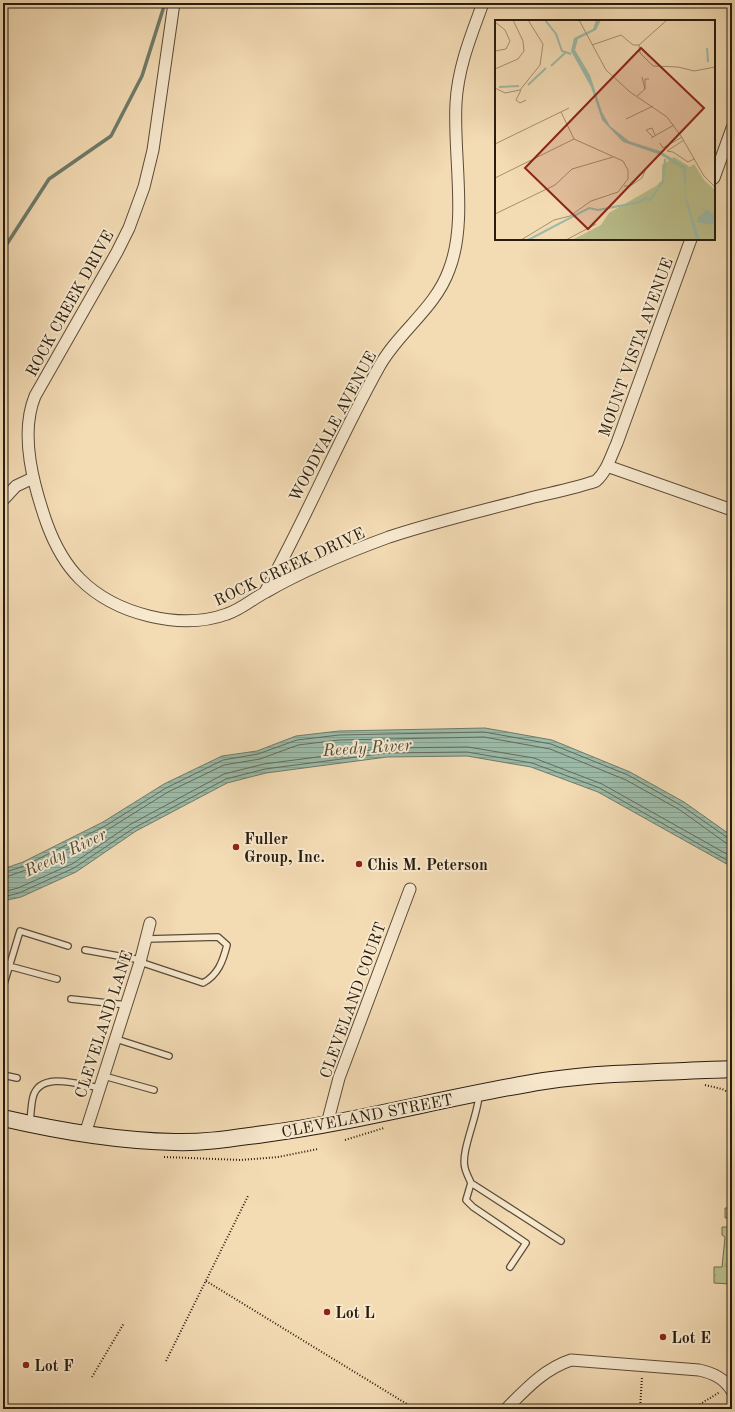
<svg xmlns="http://www.w3.org/2000/svg" width="735" height="1412" viewBox="0 0 735 1412" font-family="'Old Standard TT',serif">
	<style>
		.park { fill: url(#park-tufts); stroke: #726e4e }
		.water { fill: url(#water-rules); stroke: #6e7b6b }
		.lines { fill: none; stroke-linecap: round; stroke-linejoin: round }
		.shore { stroke: #626c5c; stroke-width: 1 }
		.stream { stroke: #6e7b6b; stroke-width: 3.5 }
		.lane-casing { stroke: #5b4c38; stroke-width: 8 }
		.street-casing { stroke: #5b4c38; stroke-width: 13 }
		.secondary-casing { stroke: #281c0e; stroke-width: 18 }
		.path { stroke: #281c0e; stroke-width: 2; stroke-dasharray: 1 2; stroke-linecap: butt }
		.lane { stroke: #f7e8ce; stroke-width: 5.5 }
		.street { stroke: #f7e8ce; stroke-width: 11 }
		.secondary { stroke: #f7e8ce; stroke-width: 16 }
		.poi-dot { fill: #8f2418; stroke: #f7e8ce; stroke-width: 1.5 }
		.labels { text-anchor: middle; stroke-width: 4; stroke-linejoin: round; paint-order: stroke }
		.street-label { font-size: 16px; fill: #281c0e; stroke: #f7e8ce }
		.poi-label { font-size: 16px; font-weight: bold; fill: #281c0e; stroke: #f7e8ce; text-anchor: start }
		.water-label { font-size: 17px; font-style: italic; fill: #4b4c3c; stroke: #f7e8ce }
		.inset-river { fill: none; stroke: #9cbba9; stroke-width: 2 }
		.inset-road { fill: none; stroke: #a28f72; stroke-width: 1 }
		.view { fill: #8f2418; fill-opacity: 0.15; stroke: #8f2418; stroke-width: 2 }
		.inset-edge { fill: none; stroke: #281c0e; stroke-width: 2 }
	</style>
	<defs>
		<pattern id="park-tufts" width="24" height="20" patternUnits="userSpaceOnUse"><rect width="24" height="20" fill="#bbc08d"/><path d="M3 7l-1-3M5 7V3M7 7l1-3M15 17l-1-3M17 17v-4M19 17l1-3" fill="none" stroke="#a1a478"/></pattern>
		<pattern id="water-rules" width="6" height="5" patternUnits="userSpaceOnUse"><rect width="6" height="5" fill="#9cbba9"/><path d="M0 2.5h6" fill="none" stroke="#86a090"/></pattern>
	</defs>
	<rect width="100%" height="100%" fill="#f3dbb4"/>
	<filter id="stains"><feTurbulence type="fractalNoise" baseFrequency=".005" numOctaves="4"/><feColorMatrix values="0 0 0 0 .2 0 0 0 0 .09 0 0 0 0 .02 0 0 0 .5 -.17"/></filter>
	<radialGradient id="worn" r=".72"><stop offset=".6" stop-color="#630" stop-opacity="0"/><stop offset="1" stop-color="#630" stop-opacity=".3"/></radialGradient>
	<!-- park -->
	<path class="park" d="M725,1208H732V1272L730,1284L714,1283V1267H722L725,1237L722,1235V1227H728L729,1218H725Z"/>
	<!-- water -->
	<path class="water" d="M485,728L552,740L630,772L684,802L732,836V867L598,792L531,767L467,756L387,757L266,773L227,783L136,831L76,872L21,897L3,901V869L23,862L103,822L164,784L222,756L257,751L296,736L339,731Z"/>
	<g class="lines">
		<!-- shore -->
		<path class="shore" d="M3,873L24,866L105,826L166,788L223,760L258,754L297,740L339,735L484,732L551,744L628,775L682,806L728,838L732,839
			M3,878L26,870L107,830L168,792L224,765L260,759L298,745L339,740L484,737L550,749L626,780L680,810L726,843L732,844
			M3,892L18,888L72,864L131,824L224,774L264,764L386,748L468,747L534,758L602,784L732,857
			M3,897L19,893L74,868L134,828L226,779L265,769L387,753L467,752L532,763L600,788L732,863"/>
		<!-- stream -->
		<path class="stream" d="M3,250L49,179L111,136L142,76L165,3"/>
		<!-- lane casing -->
		<g class="lane-casing">
			<path id="lane" d="M85,950L141,960
				M140,962L203,983C218,975 223,961 227,945L218,937L147,939
				M9,966L57,979
				M3,987L20,931L68,946
				M71,999L127,1005
				M116,1039L169,1056
				M3,1075L17,1078
				M104,1076L154,1090
				M479,1094C479,1113 460,1152 465,1168C466,1173 469,1178 471,1183L561,1241
				M30,1122C31,1114 31,1105 33,1097C40,1070 81,1085 100,1088
				M471,1183L466,1200L473,1207L526,1243L510,1267"/>
		</g>
		<!-- street casing -->
		<g class="street-casing">
			<path id="street" d="M174,3L153,150L144,187L129,228L117,252L35,396C19,435 34,487 47,524C54,543 65,564 80,579C115,614 180,631 227,614C242,609 252,599 266,592C304,570 348,552 389,537C437,521 486,510 534,497C555,492 576,488 596,481C607,471 611,456 617,443L691,239
				M714,178L732,128
				M607,466L732,510
				M3,500L16,486L33,478
				M265,592C306,519 338,440 379,367C398,332 435,309 449,270C468,222 453,155 456,103C458,67 471,36 483,3
				M327,1124L339,1078L410,889
				M85,1134L140,962L150,923
				M506,1409C526,1389 544,1369 571,1360L699,1370C713,1373 724,1378 732,1391"/>
		</g>
		<!-- secondary casing -->
		<g class="secondary-casing">
			<path id="secondary" d="M3,1118C59,1131 117,1141 175,1142C205,1143 234,1138 264,1134C358,1122 450,1096 544,1081C605,1072 670,1072 732,1069"/>
		</g>
		<!-- path -->
		<path class="path" d="M705,1085L722,1089L732,1094
			M345,1140L384,1128
			M164,1157L241,1160L278,1157L318,1149
			M206,1281L415,1409
			M166,1361L248,1196
			M92,1377L124,1323
			M640,1409L642,1376
			M692,1409L720,1392"/>
		<!-- lane -->
		<use href="#lane" class="lane"/>
		<!-- street -->
		<use href="#street" class="street"/>
		<!-- secondary -->
		<use href="#secondary" class="secondary"/>
	</g>
	<!-- markers -->
	<g class="poi-dot">
		<circle cx="236" cy="847" r="4"/>
		<circle cx="359" cy="864" r="4"/>
		<circle cx="327" cy="1312" r="4"/>
		<circle cx="663" cy="1337" r="4"/>
		<circle cx="26" cy="1365" r="4"/>
	</g>
	<g class="labels">
		<!-- street labels -->
		<g class="street-label">
			<text transform="translate(69 303) rotate(-61)" y="6">ROCK CREEK DRIVE</text>
			<text transform="translate(635 347) rotate(-70)" y="6">MOUNT VISTA AVENUE</text>
			<text transform="translate(332 426) rotate(-62)" y="6">WOODVALE AVENUE</text>
			<text transform="translate(289 566) rotate(-25)" y="6">ROCK CREEK DRIVE</text>
			<text transform="translate(352 1000) rotate(-70)" y="6">CLEVELAND COURT</text>
			<text transform="translate(103 1024) rotate(-72)" y="6">CLEVELAND LANE</text>
			<text transform="translate(367 1115) rotate(-11)" y="6">CLEVELAND STREET</text>
		</g>
		<!-- poi labels -->
		<g class="poi-label">
			<text x="244" y="844">Fuller<tspan x="244" dy="18">Group, Inc.</tspan></text>
			<text x="367" y="870">Chis M. Peterson</text>
			<text x="335" y="1318">Lot L</text>
			<text x="671" y="1343">Lot E</text>
			<text x="34" y="1371">Lot F</text>
		</g>
		<!-- water labels -->
		<g class="water-label">
			<text transform="translate(367 747) rotate(-4)" y="6">Reedy River</text>
			<text transform="translate(65 852) rotate(-26)" y="6">Reedy River</text>
		</g>
	</g>
	<!-- overview -->
	<g transform="translate(495 20)">
		<rect width="220" height="220" fill="#f3dbb4"/>
		<path d="M179,137L195,147L199,144L209,160L220,170V220H77L106,205L114,193L161,166L167,160V145Z" fill="#bbc08d"/>
		<path d="M182,177L191,185L200,220H181L180,207L186,192Z" fill="#bbc08d"/>
		<path d="M101,0H106L101,10L83,19L80,30L95,55L107,92L115,106L134,121L165,131L191,147V177L205,220H201L191,182L188,149L166,135L128,122L107,100L96,67L76,31L79,18L98,9ZM213,189L214,192L220,193V202L216,205L202,202V198Z" fill="#9cbba9"/>
		<path class="inset-river" d="M50,0L61,14L67,31L76,34M212,28L213,42M56,46L70,33M33,65L51,48M4,67L24,66M33,220L94,188L103,190L145,182L150,178L155,180L168,162L170,139"/>
		<path class="inset-road" d="M84,0L111,50L135,72L172,97L186,116L209,156L220,167M0,2L10,10L15,21L11,29L0,31M97,25L126,15L138,25H144L172,0M144,25L145,33L158,46L183,47L199,51L220,47M0,49L23,39L29,31L28,21L18,0M0,68L10,73L25,70L45,45L48,24L33,0M150,69V59H154M26,70L21,80L25,83L31,80M142,76L150,69L147,57M131,99L158,86M158,117L151,110L157,108L160,115M156,118L179,105M189,120L172,131L178,132L193,142L199,139M165,123L168,128L187,117M0,124L74,88M0,158L79,119M129,166H135L147,158L150,151M0,194L60,165L77,149L118,137M26,220L59,200L75,196L96,181L123,172L133,159V150L128,141L79,119L66,92M71,220L101,204"/>
		<path class="view" d="M146,28L209,88L93,209L30,148Z"/>
		<rect width="220" height="220" class="inset-edge"/>
	</g>
	<!-- margin -->
	<rect width="735" height="1412" fill="none" stroke="#f3dbb4" stroke-width="16"/>
	<rect x="4" y="4" width="727" height="1404" fill="none" stroke="#281c0e" stroke-width="2"/>
	<rect x="8" y="8" width="719" height="1396" fill="none" stroke="#281c0e"/>
	<rect width="100%" height="100%" filter="url(#stains)"/>
	<rect width="100%" height="100%" fill="url(#worn)"/>
</svg>
